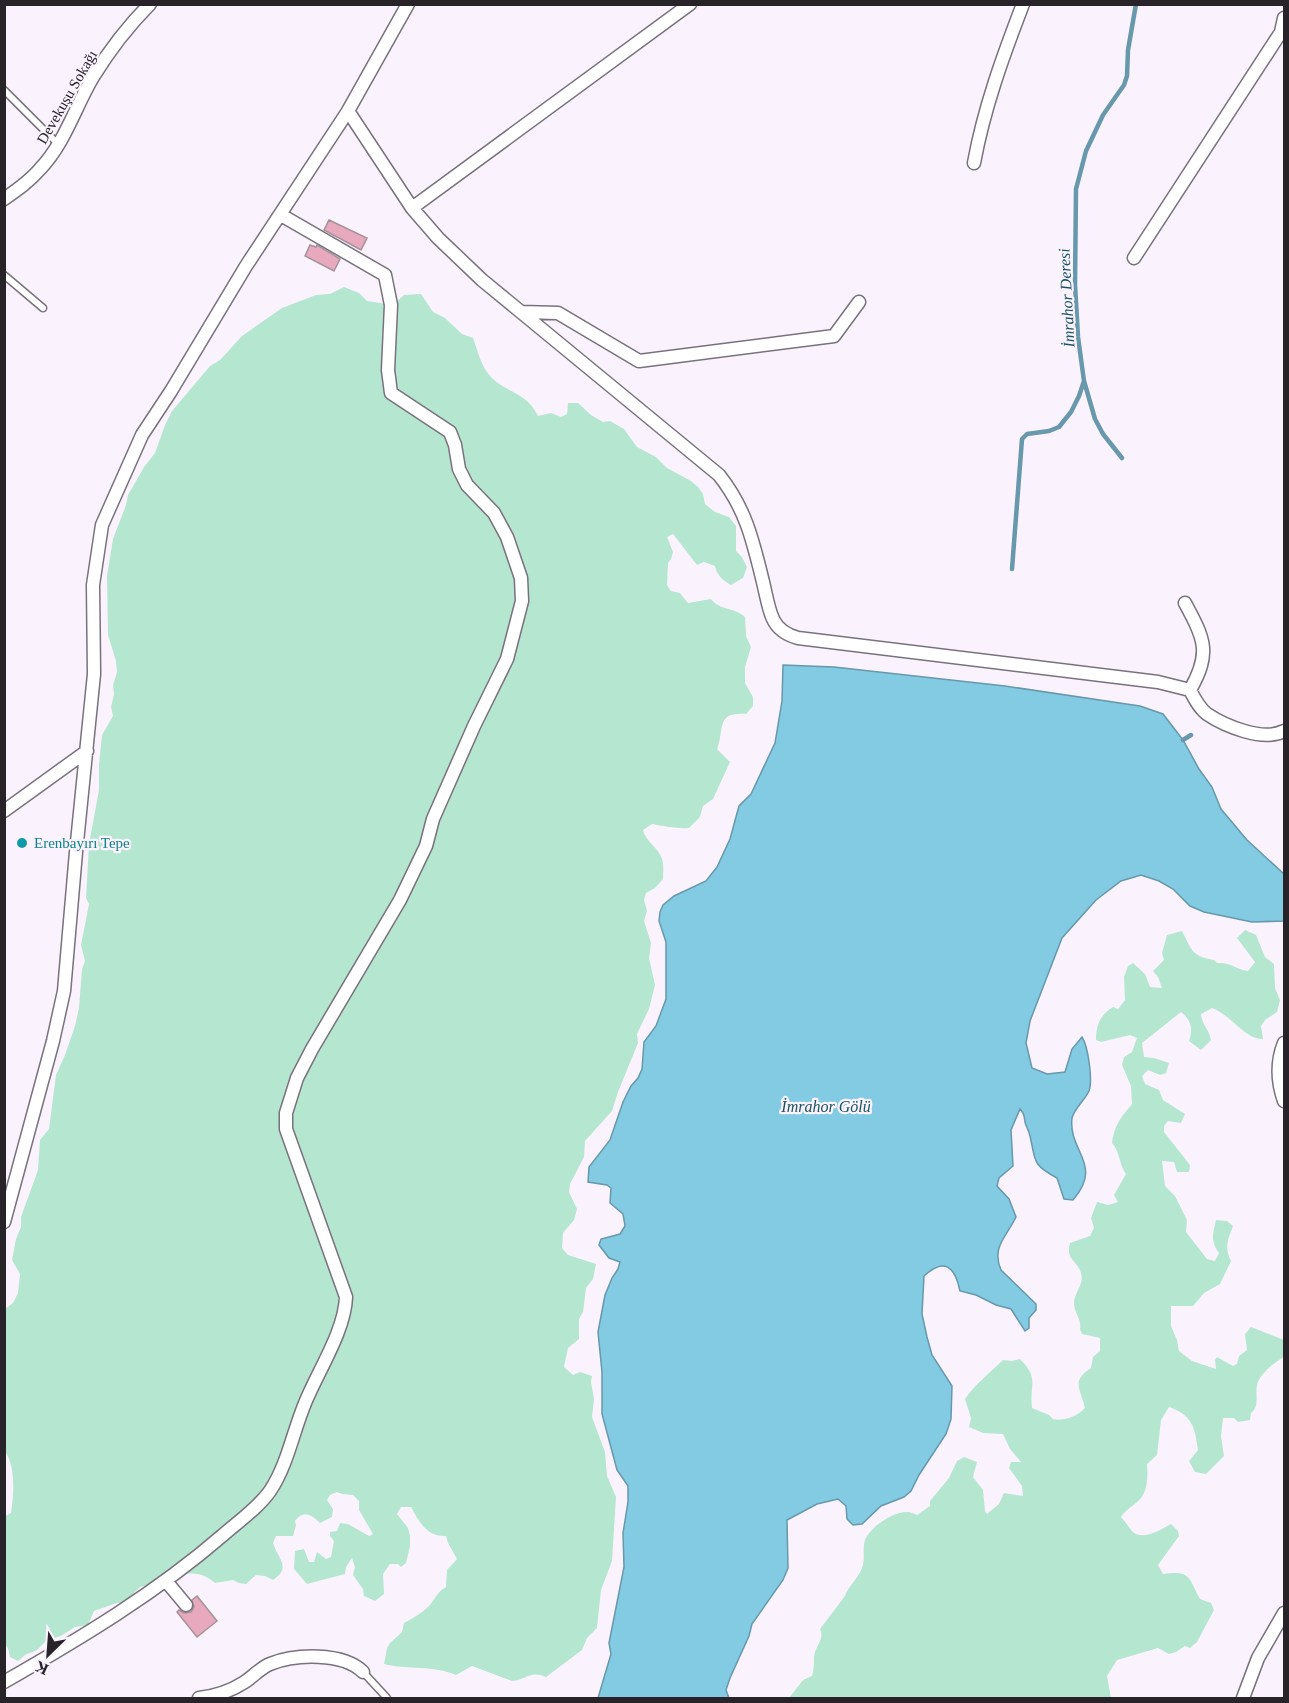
<svg xmlns="http://www.w3.org/2000/svg" width="1289" height="1703" viewBox="0 0 1289 1703" font-family="'Times New Roman',serif">
	<style>
		.green { fill: #b5e6cf }
		.water { fill: #83cae3; stroke: #6798ab; stroke-width: 1.5 }
		.lines { fill: none; stroke-linecap: round; stroke-linejoin: round }
		.stream { stroke: #6798ab; stroke-width: 4.5 }
		.building { fill: #e8a9be; stroke: #a49297; stroke-width: 1.5 }
		.lane-casing { stroke: #79717e; stroke-width: 9 }
		.street-casing { stroke: #79717e; stroke-width: 15 }
		.lane { stroke: #fff; stroke-width: 6 }
		.street { stroke: #fff; stroke-width: 12 }
		.culture-dot { fill: #0f9aa8; stroke: #faf3fe; stroke-width: 2 }
		.labels { text-anchor: middle; stroke-width: 4.5; stroke-linejoin: round; paint-order: stroke }
		.street-label { font-size: 15px; fill: #272329; stroke: #faf3fe }
		.culture-label { font-size: 15px; fill: #0d838f; stroke: #faf3fe; text-anchor: start }
		.water-label { font-size: 16px; font-style: italic; fill: #185264; stroke: #faf3fe }
	</style>
	<rect width="100%" height="100%" fill="#faf3fe"/>
	<!-- green -->
	<path class="green" d="M344,287L359,293L367,301L393,305L404,295L421,294L433,312L445,318L462,334L473,338C478,352 481,366 491,377C506,393 527,392 538,416L551,413L561,417L567,414L568,403H578L591,415L603,422L610,421L624,429L637,447L656,457L667,468L691,481L698,487L703,494L705,504L715,512L729,517L736,526V551L742,557L747,567L743,578L731,585C723,580 717,576 715,566L704,562L697,565L673,534L667,537L673,552L671,559L668,563L667,585L671,591L680,593L688,603L711,599C720,611 732,606 745,617L746,636L751,647L745,667V683L753,697V706L746,714C715,712 725,729 717,749L730,762L713,799L703,806L700,817L689,828C678,829 663,826 652,824L643,830C646,842 658,847 662,859C664,865 663,872 663,879L655,888L646,893L644,900L647,911L644,921L651,943L649,958L655,985L649,1009L637,1034L638,1043L618,1092L612,1111L585,1141L584,1157L570,1184L569,1192L577,1209L574,1220L563,1233L562,1248L568,1255L596,1264L593,1279L586,1288L583,1312L579,1319V1339L568,1348L564,1367L573,1375L580,1372L592,1376L591,1382L594,1399L592,1417L605,1452L607,1476L616,1497L612,1561L601,1590L597,1628L587,1638L582,1650L546,1677C530,1670 526,1680 512,1681L472,1666L456,1675C433,1665 408,1670 384,1664L387,1648L390,1643L402,1632L404,1623C413,1618 422,1613 429,1606C435,1599 437,1592 446,1587L447,1570L457,1559L448,1543L446,1536C427,1537 419,1522 411,1507H401L397,1514L408,1528L410,1536V1546L406,1563L401,1567L398,1564H390L383,1574L384,1594L375,1601L364,1596L363,1589L353,1575L355,1567L352,1558L346,1567L345,1574L307,1584L294,1569L295,1551L304,1549L309,1562H314L317,1552L326,1559L331,1557L334,1541L330,1536V1532L337,1531L340,1523L348,1524L369,1536L373,1534L359,1510V1501L353,1495L342,1494L337,1492L330,1495L327,1500L333,1509L332,1517L320,1523C311,1514 303,1510 295,1521L296,1525L293,1536H276L273,1543C278,1559 292,1567 273,1580L265,1576L256,1575L246,1584L239,1583L233,1580L215,1583C195,1566 183,1578 161,1574L148,1585L140,1587L125,1602L117,1603L94,1611L88,1625L75,1627L61,1636L47,1640L37,1650L25,1655L18,1661L10,1657L8,1648L5,1644V1516L11,1513C14,1494 16,1465 4,1450L5,1309L13,1303L18,1293L20,1274L12,1260L16,1239L21,1227V1217L38,1170L40,1140L49,1129L56,1075L65,1055L75,1026L79,1008L82,969L85,961L81,945L89,904L86,898L89,844L99,790V765L102,735L113,716L111,707L114,694L113,685L117,672L116,661L108,635L107,576L113,539L126,505L128,495L144,467L155,453L165,425L172,411L210,366L220,360L242,336L282,308L316,295L330,294Z
		M1245,930L1256,935L1265,957L1274,964L1275,988L1280,1000L1277,1012L1265,1020L1261,1026L1263,1039C1246,1040 1231,1015 1212,1008L1201,1014C1202,1025 1209,1029 1211,1040L1201,1050L1189,1041C1193,1029 1192,1021 1181,1012L1142,1043L1144,1057L1154,1058L1169,1063L1166,1073L1160,1075L1148,1070L1142,1076L1145,1084L1159,1090L1163,1100L1185,1114L1181,1123L1168,1121L1164,1126V1132L1190,1165L1189,1172H1177L1174,1162L1162,1161L1165,1186L1175,1196L1187,1220L1186,1232L1207,1259L1215,1261L1219,1253C1210,1240 1213,1234 1216,1220L1227,1221L1233,1226C1228,1239 1224,1248 1231,1261L1220,1284L1204,1293L1193,1306H1171V1326L1177,1340L1179,1351L1192,1361L1216,1369L1215,1360L1217,1357L1233,1366L1237,1364L1239,1356L1247,1350L1245,1334L1251,1327L1284,1340V1357C1275,1362 1259,1374 1257,1385C1255,1396 1260,1406 1251,1413L1250,1420L1238,1422L1234,1418H1223L1221,1436L1224,1456L1206,1474L1195,1472L1189,1461L1198,1450C1195,1427 1192,1415 1169,1407L1161,1420L1157,1455L1147,1464C1148,1477 1148,1495 1136,1503C1130,1508 1126,1510 1121,1517C1125,1521 1129,1528 1133,1532C1143,1541 1162,1529 1171,1524L1178,1531L1179,1536L1158,1565L1163,1574C1191,1570 1188,1577 1200,1599L1211,1603L1214,1610L1197,1642L1190,1648L1185,1646L1176,1652L1169,1654L1158,1648L1117,1660L1107,1676L1111,1698H789L803,1680L812,1676C814,1668 814,1664 814,1657C815,1646 825,1639 820,1629L845,1596C848,1586 858,1579 862,1568C865,1560 863,1552 864,1544C866,1529 893,1511 908,1512C911,1512 914,1514 917,1515L930,1506V1501L949,1478L957,1461L964,1457L977,1462L973,1477L983,1490L985,1511L987,1514L999,1504L1004,1493L1023,1496L1022,1486L1009,1468L1011,1462H1021L1010,1449L1003,1434L983,1433L969,1427L971,1418L965,1399C976,1383 990,1373 1003,1360L1012,1361L1020,1359C1040,1379 1029,1384 1032,1408L1049,1415L1053,1419C1065,1421 1076,1417 1085,1408C1080,1388 1071,1381 1091,1368L1093,1357L1100,1351V1338L1082,1334L1080,1329C1082,1319 1073,1312 1074,1301C1076,1291 1084,1284 1081,1273C1077,1260 1065,1260 1070,1243L1090,1236L1094,1228L1091,1218L1097,1202L1108,1205L1118,1202L1114,1195L1126,1174C1119,1164 1120,1152 1112,1143C1114,1126 1121,1117 1132,1104L1131,1086L1122,1065L1124,1057L1132,1052L1137,1038L1130,1035L1101,1042L1096,1040C1096,1025 1100,1015 1113,1007L1118,1009L1125,1000L1124,977L1128,966L1133,963L1145,974L1150,987L1162,988L1158,977L1153,971L1164,960L1162,953L1167,935L1182,931C1192,950 1191,956 1214,960L1217,963C1231,962 1235,969 1248,971L1255,962L1237,938Z"/>
	<!-- water -->
	<path class="water" d="M783,665L834,667L1005,686L1140,706L1163,714L1183,740L1199,769L1212,787L1221,809L1247,840L1284,874V921L1252,922L1204,912L1190,906L1173,889L1159,881L1141,875L1121,881L1096,900L1062,938L1030,1021L1026,1043L1032,1068L1047,1074L1065,1072L1072,1049L1082,1037C1088,1046 1093,1080 1089,1091C1085,1100 1074,1109 1072,1118C1068,1152 1104,1164 1073,1200L1064,1199L1057,1178C1031,1164 1036,1161 1030,1136C1029,1131 1026,1126 1025,1122C1024,1115 1024,1114 1020,1109L1011,1130L1013,1166L999,1178L997,1186L1009,1199L1016,1217C1007,1236 991,1247 1001,1270L1036,1304V1310L1029,1318V1328L1025,1331L1011,1309L996,1305L976,1295L960,1291C955,1267 945,1257 924,1276L922,1314L927,1337L932,1355L952,1386L951,1419L946,1434L919,1475L911,1491L904,1497L881,1506L862,1524L853,1525L847,1519L846,1506L838,1499L817,1504L787,1520L788,1568L783,1580L752,1624L749,1636L730,1678L726,1690L729,1698H598L611,1654L609,1643L624,1567L623,1533L628,1502V1486L617,1470L602,1414V1372L598,1332L605,1295L612,1278L618,1269L620,1262L609,1258L599,1245L601,1239L620,1234L625,1226L623,1214L610,1203L611,1188L607,1185L588,1182L589,1167L610,1140L623,1102L631,1086L638,1078L642,1069L644,1042L656,1026L666,999V942L659,921L660,912L663,905L674,896L706,881L717,867L730,839L739,806L751,794L775,743L782,701Z"/>
	<g class="lines">
		<!-- stream -->
		<path class="stream" d="M1084,381L1095,419L1103,434L1122,458
			M1012,569L1022,439L1027,434L1049,431L1059,427L1071,412L1079,396L1084,381L1078,337L1075,285L1076,189L1086,151L1103,115L1124,85L1127,76L1128,50L1136,4
			M1183,740L1191,735"/>
	</g>
	<!-- building -->
	<path class="building" d="M329,220L367,238L361,250L324,230Z
		M310,245L316,247L317,245L340,259L334,271L305,256Z
		M197,1596L217,1621L197,1637L177,1612L179,1610L184,1613L191,1612L194,1607L192,1600Z"/>
	<g class="lines">
		<!-- lane casing -->
		<g class="lane-casing">
			<path id="lane" d="M4,90L58,144
				M4,275L43,308
				M363,1672L387,1698"/>
		</g>
		<!-- street casing -->
		<g class="street-casing">
			<path id="street" d="M348,111L412,208L438,238L482,280L719,475C746,509 753,541 763,582C766,594 768,608 773,619C778,630 787,635 798,638L1158,682L1190,690C1194,698 1199,708 1207,714C1225,726 1263,742 1284,731
				M974,163C984,108 1003,56 1023,4
				M4,199C17,190 30,181 40,169C65,143 75,107 93,77C109,51 128,26 150,4
				M412,208L690,4
				M1134,258L1281,32L1284,18
				M521,312L558,313L639,361L834,336L859,302
				M1185,603C1205,640 1211,653 1190,690
				M4,811L87,751
				M1284,1043C1276,1063 1277,1081 1284,1101
				M4,1222L53,1041L64,991L76,852L94,674L93,585L102,525L142,435L171,391L246,266L348,111L408,4
				M166,1581L186,1605
				M4,1682C81,1638 156,1593 223,1535C239,1521 258,1508 270,1491C289,1463 294,1425 309,1394C322,1365 345,1328 346,1297L286,1129V1113L297,1078L312,1049L400,900L426,846L433,819L474,726L507,659L522,601L521,578L507,537L494,513L467,485L459,469L455,445L450,432L391,393L388,370L391,305L385,275L281,215
				M199,1698C215,1696 229,1692 243,1683C252,1678 260,1668 270,1664C295,1654 343,1652 363,1672
				M1243,1698L1258,1658L1284,1613"/>
		</g>
		<!-- lane -->
		<use href="#lane" class="lane"/>
		<!-- street -->
		<use href="#street" class="street"/>
	</g>
	<!-- markers -->
	<circle class="culture-dot" cx="22" cy="843" r="6"/>
	<g class="labels">
		<!-- street labels -->
		<g class="street-label">
			<text transform="translate(67 97) rotate(-60)" y="5">Devekuşu Sokağı</text>
		</g>
		<!-- culture labels -->
		<g class="culture-label">
			<text x="34" y="848">Erenbayırı Tepe</text>
		</g>
		<!-- water labels -->
		<g class="water-label">
			<text transform="translate(1066 298) rotate(-93)" y="6">İmrahor Deresi</text>
			<text x="826" y="1112">İmrahor Gölü</text>
		</g>
	</g>
	<!-- border -->
	<rect width="1289" height="1703" fill="none" stroke="#272329" stroke-width="12"/>
	<!-- north arrow -->
	<g transform="translate(48 1655) rotate(205)" stroke="#faf3fe" stroke-width="4.5" paint-order="stroke">
	<path d="M0-4.5L10 22L0 15L-10 22Z" fill="#272329"/>
	<text y="-9" font-size="16" font-weight="bold" text-anchor="middle" fill="#272329">K</text>
	</g>
</svg>
